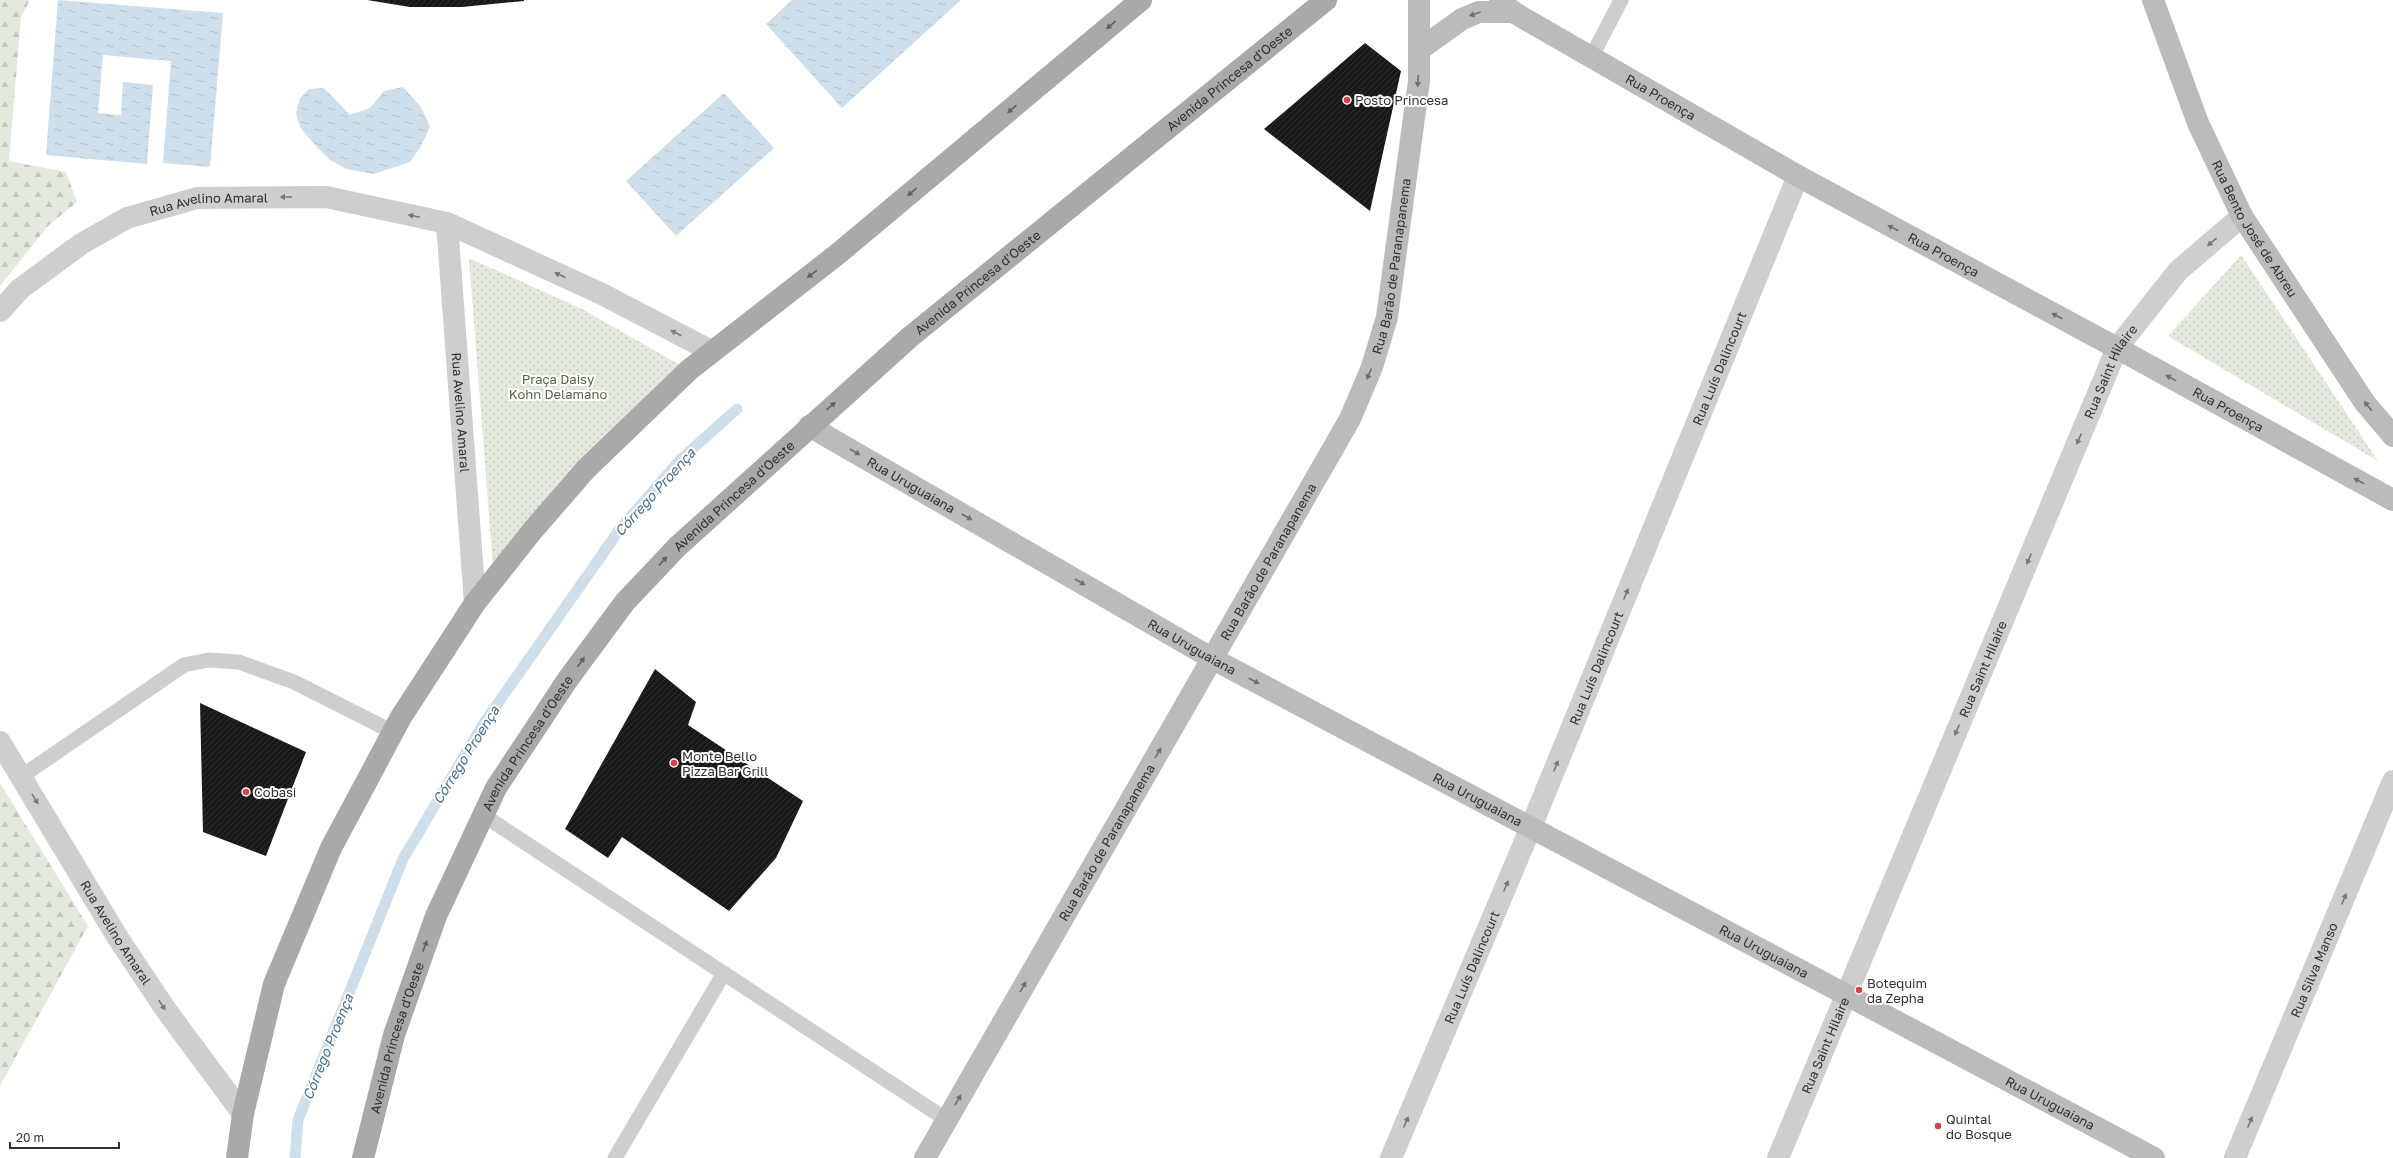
<svg xmlns="http://www.w3.org/2000/svg" width="2393" height="1158" viewBox="0 0 2393 1158" font-family="'Golos Text',sans-serif">
	<style>
		.grass { fill: url(#grass-dots) }
		.forest { fill: url(#forest-firs) }
		.water { fill: url(#water-ripples) }
		.lines { fill: none; stroke-linecap: round; stroke-linejoin: round }
		.stream { stroke: #cedeea; stroke-width: 11 }
		.building { fill: url(#building-hatch) }
		.lane { stroke: #cecece; stroke-width: 15 }
		.street { stroke: #cecece; stroke-width: 22 }
		.secondary { stroke: #bbb; stroke-width: 22 }
		.primary { stroke: #a9a9a9; stroke-width: 22 }
		.oneway { fill: #6f6f6f }
		.oneway2 { fill: #616161 }
		.oneway3 { fill: #787878 }
		.poi-dot { fill: #d84246; stroke: #fff; stroke-width: 1.5 }
		.labels { text-anchor: middle; stroke-width: 4; stroke-linejoin: round; paint-order: stroke }
		.street-label { font-size: 13px; fill: #313131; stroke: #fff }
		.poi-label { font-size: 13px; fill: #313131; stroke: #fff; text-anchor: start }
		.park-label { font-size: 13px; fill: #526941; stroke: #fff }
		.water-label { font-size: 14px; font-style: italic; fill: #446d8d; stroke: #fff }
	</style>
	<defs>
		<pattern id="grass-dots" width="8" height="8" patternUnits="userSpaceOnUse"><rect width="8" height="8" fill="#e3e9dd"/><path d="M2 2h.1M6 6h.1" fill="none" stroke="#c3c8be" stroke-width="1.8" stroke-linecap="round"/></pattern>
		<pattern id="forest-firs" width="22" height="20" patternUnits="userSpaceOnUse"><rect width="22" height="20" fill="#e3e9dd"/><path d="M5 1l3.5 6h-7zM16 11l3.5 6h-7z" fill="#c3c8be"/></pattern>
		<pattern id="water-ripples" width="26" height="14" patternUnits="userSpaceOnUse"><rect width="26" height="14" fill="#cedeea"/><path d="M2 4q2-2 4 0t4 0M15 11q2-2 4 0t4 0" fill="none" stroke="#b1bfc9"/></pattern>
		<pattern id="building-hatch" width="6" height="6" patternUnits="userSpaceOnUse"><rect width="6" height="6" fill="#181818"/><path d="M-1 1l2-2M0 6l6-6M5 7l2-2" fill="none" stroke="#313131"/></pattern>
	</defs>
	<rect width="100%" height="100%" fill="#fff"/>
	<!-- grass -->
	<path class="grass" d="M2241,255L2378,461L2168,336Z
		M469,258L582,309L689,370L494,580Z"/>
	<!-- forest -->
	<path class="forest" d="M0,0H30L21,17L9,161L66,172L77,202L48,226L0,286Z
		M0,783L88,926L0,1086Z"/>
	<!-- water -->
	<path class="water" d="M58,0L223,13L210,167L163,163L171,61L103,55L98,113L121,115L123,82L153,85L147,164L46,155Z
		M792,0H961L842,108L766,24Z
		M403,87L421,107L430,127L420,148L410,162L374,174L346,169L330,160L314,144L300,127L296,113L300,98L309,89L324,88L350,115L370,108L384,91Z
		M724,93L774,148L676,236L626,181Z"/>
	<g class="lines">
		<!-- stream -->
		<path class="stream" d="M295,1158L298,1120L403,859L482,726L620,529L680,460L737,409"/>
	</g>
	<!-- building -->
	<path class="building" d="M367,0H524V1L462,7H410Z
		M1365,43L1401,71L1370,211L1264,129Z
		M655,669L696,702L688,725L803,801L776,858L729,911L622,837L608,858L565,829Z
		M200,703L306,752L266,856L203,832Z"/>
	<g class="lines">
		<!-- lane -->
		<path class="lane" d="M1591,58L1621,0
			M22,776L184,665L208,660L239,662L294,682L393,732
			M483,815L947,1120
			M615,1158L724,973"/>
		<!-- street -->
		<g class="street">
			<path id="s1" d="M447,223L475,603"/>
			<path id="s2" d="M0,311L20,289L81,244L127,218L197,198L326,197L447,223L602,294L711,351"/>
			<path id="s3" d="M0,742L118,938L166,1010L243,1114"/>
			<path id="s4" d="M1391,1158L1531,827L1798,176"/>
			<path id="s5" d="M1778,1158L2117,348L2178,271L2242,216"/>
			<path id="s6" d="M2235,1158L2393,781"/>
		</g>
		<!-- secondary -->
		<g class="secondary">
			<path id="s7" d="M1500,0L1513,12L1798,176L2117,348L2393,500"/>
			<path id="s8" d="M2153,0L2198,123L2242,216L2365,403L2393,436"/>
			<path d="M1419,50L1462,19L1479,12H1513"/>
			<path id="s9" d="M809,426L1213,659L2154,1158"/>
			<path id="s10" d="M925,1158L1350,419L1372,367L1387,317L1419,81V0"/>
		</g>
		<!-- primary -->
		<g class="primary">
			<path d="M237,1158L243,1114L274,984L331,848L401,717L475,603L533,530L586,469L689,370L839,253L1141,0"/>
			<path id="s11" d="M363,1158L394,1035L436,916L496,788L568,679L625,602L677,547L910,337L1326,0"/>
		</g>
	</g>
	<!-- one-way arrows -->
	<defs><path id="oneway-solid" d="M-6-.8H1V-3.2L6.5 0L1 3.2V.8H-6Z"/></defs>
	<g class="oneway">
		<use href="#oneway-solid" transform="translate(1475 14) rotate(161)"/>
		<use href="#oneway-solid" transform="translate(1418 81) rotate(94)"/>
		<use href="#oneway-solid" transform="translate(1893 228) rotate(-152)"/>
		<use href="#oneway-solid" transform="translate(2057 316) rotate(-152)"/>
		<use href="#oneway-solid" transform="translate(1369 374) rotate(113)"/>
		<use href="#oneway-solid" transform="translate(2171 378) rotate(-151)"/>
		<use href="#oneway-solid" transform="translate(2368 406) rotate(-129)"/>
		<use href="#oneway-solid" transform="translate(855 452) rotate(30)"/>
		<use href="#oneway-solid" transform="translate(2359 481) rotate(-151)"/>
		<use href="#oneway-solid" transform="translate(967 517) rotate(30)"/>
		<use href="#oneway-solid" transform="translate(1080 582) rotate(30)"/>
		<use href="#oneway-solid" transform="translate(1254 681) rotate(28)"/>
		<use href="#oneway-solid" transform="translate(1158 753) rotate(-60)"/>
		<use href="#oneway-solid" transform="translate(1023 987) rotate(-60)"/>
		<use href="#oneway-solid" transform="translate(958 1100) rotate(-60)"/>
	</g>
	<g class="oneway2">
		<use href="#oneway-solid" transform="translate(1111 25) rotate(140)"/>
		<use href="#oneway-solid" transform="translate(1012 109) rotate(140)"/>
		<use href="#oneway-solid" transform="translate(912 192) rotate(140)"/>
		<use href="#oneway-solid" transform="translate(812 274) rotate(143)"/>
		<use href="#oneway-solid" transform="translate(831 406) rotate(-41)"/>
		<use href="#oneway-solid" transform="translate(663 561) rotate(-47)"/>
		<use href="#oneway-solid" transform="translate(581 662) rotate(-54)"/>
		<use href="#oneway-solid" transform="translate(425 946) rotate(-70)"/>
	</g>
	<g class="oneway3">
		<use href="#oneway-solid" transform="translate(286 197) rotate(180)"/>
		<use href="#oneway-solid" transform="translate(414 216) rotate(-168)"/>
		<use href="#oneway-solid" transform="translate(2212 242) rotate(140)"/>
		<use href="#oneway-solid" transform="translate(560 275) rotate(-156)"/>
		<use href="#oneway-solid" transform="translate(676 333) rotate(-152)"/>
		<use href="#oneway-solid" transform="translate(2079 439) rotate(113)"/>
		<use href="#oneway-solid" transform="translate(2029 559) rotate(113)"/>
		<use href="#oneway-solid" transform="translate(1626 594) rotate(-68)"/>
		<use href="#oneway-solid" transform="translate(1957 730) rotate(113)"/>
		<use href="#oneway-solid" transform="translate(1556 766) rotate(-68)"/>
		<use href="#oneway-solid" transform="translate(35 799) rotate(59)"/>
		<use href="#oneway-solid" transform="translate(1506 886) rotate(-67)"/>
		<use href="#oneway-solid" transform="translate(2344 899) rotate(-67)"/>
		<use href="#oneway-solid" transform="translate(162 1005) rotate(57)"/>
		<use href="#oneway-solid" transform="translate(1406 1122) rotate(-67)"/>
		<use href="#oneway-solid" transform="translate(2250 1122) rotate(-67)"/>
	</g>
	<!-- markers -->
	<g class="poi-dot">
		<circle cx="1347" cy="100" r="4"/>
		<circle cx="674" cy="763" r="4"/>
		<circle cx="246" cy="792" r="4"/>
		<circle cx="1859" cy="990" r="4"/>
		<circle cx="1938" cy="1126" r="4"/>
	</g>
	<g class="labels">
		<!-- street labels -->
		<g class="street-label">
			<text dy="5" stroke="none"><textPath href="#s11" startOffset="1421">Avenida Princesa d'Oeste</textPath></text>
			<text dy="5" stroke="none"><textPath href="#s7" startOffset="188">Rua Proença</textPath></text>
			<text dy="5" stroke="none"><textPath href="#s2" startOffset="242">Rua Avelino Amaral</textPath></text>
			<text dy="5" stroke="none"><textPath href="#s8" startOffset="251">Rua Bento José de Abreu</textPath></text>
			<text dy="5" stroke="none"><textPath href="#s7" startOffset="512">Rua Proença</textPath></text>
			<text dy="5" stroke="none"><textPath href="#s10" startOffset="1012">Rua Barão de Paranapanema</textPath></text>
			<text dy="5" stroke="none"><textPath href="#s11" startOffset="1097">Avenida Princesa d'Oeste</textPath></text>
			<text dy="5" stroke="none"><textPath href="#s4" startOffset="855">Rua Luís Dalincourt</textPath></text>
			<text dy="5" stroke="none"><textPath href="#s5" startOffset="854">Rua Saint Hilaire</textPath></text>
			<text dy="5" stroke="none"><textPath href="#s7" startOffset="836">Rua Proença</textPath></text>
			<text dy="5" stroke="none"><textPath href="#s1" startOffset="190">Rua Avelino Amaral</textPath></text>
			<text dy="5" stroke="none"><textPath href="#s9" startOffset="118">Rua Uruguaiana</textPath></text>
			<text dy="5" stroke="none"><textPath href="#s11" startOffset="773">Avenida Princesa d'Oeste</textPath></text>
			<text dy="5" stroke="none"><textPath href="#s10" startOffset="688">Rua Barão de Paranapanema</textPath></text>
			<text dy="5" stroke="none"><textPath href="#s9" startOffset="442">Rua Uruguaiana</textPath></text>
			<text dy="5" stroke="none"><textPath href="#s4" startOffset="531">Rua Luís Dalincourt</textPath></text>
			<text dy="5" stroke="none"><textPath href="#s5" startOffset="530">Rua Saint Hilaire</textPath></text>
			<text dy="5" stroke="none"><textPath href="#s11" startOffset="449">Avenida Princesa d'Oeste</textPath></text>
			<text dy="5" stroke="none"><textPath href="#s9" startOffset="766">Rua Uruguaiana</textPath></text>
			<text dy="5" stroke="none"><textPath href="#s10" startOffset="364">Rua Barão de Paranapanema</textPath></text>
			<text dy="5" stroke="none"><textPath href="#s3" startOffset="223">Rua Avelino Amaral</textPath></text>
			<text dy="5" stroke="none"><textPath href="#s9" startOffset="1090">Rua Uruguaiana</textPath></text>
			<text dy="5" stroke="none"><textPath href="#s4" startOffset="207">Rua Luís Dalincourt</textPath></text>
			<text dy="5" stroke="none"><textPath href="#s6" startOffset="204">Rua Silva Manso</textPath></text>
			<text dy="5" stroke="none"><textPath href="#s11" startOffset="125">Avenida Princesa d'Oeste</textPath></text>
			<text dy="5" stroke="none"><textPath href="#s5" startOffset="122">Rua Saint Hilaire</textPath></text>
			<text dy="5" stroke="none"><textPath href="#s9" startOffset="1414">Rua Uruguaiana</textPath></text>
		</g>
		<!-- poi labels -->
		<g class="poi-label">
			<text x="1355" y="105">Posto Princesa</text>
			<text x="682" y="761">Monte Bello<tspan x="682" dy="15">Pizza Bar Grill</tspan></text>
			<text x="254" y="797">Cobasi</text>
			<text x="1867" y="988">Botequim<tspan x="1867" dy="15">da Zepha</tspan></text>
			<text x="1946" y="1124">Quintal<tspan x="1946" dy="15">do Bosque</tspan></text>
		</g>
		<!-- park labels -->
		<g class="park-label">
			<text x="558" y="384">Praça Daisy<tspan x="558" dy="15">Kohn Delamano</tspan></text>
		</g>
		<!-- water labels -->
		<g class="water-label">
			<text transform="translate(655 492) rotate(-48)" y="5">Córrego Proença</text>
			<text transform="translate(466 755) rotate(-58)" y="5">Córrego Proença</text>
			<text transform="translate(328 1047) rotate(-68)" y="5">Córrego Proença</text>
		</g>
	</g>
	<!-- scale -->
	<path d="M10 1142v6h109v-6" fill="none" stroke="#313131" stroke-width="2"/>
	<text x="16" y="1142" font-size="12" fill="#313131" stroke="#ffffff" stroke-width="3" paint-order="stroke">20 m</text>
</svg>
